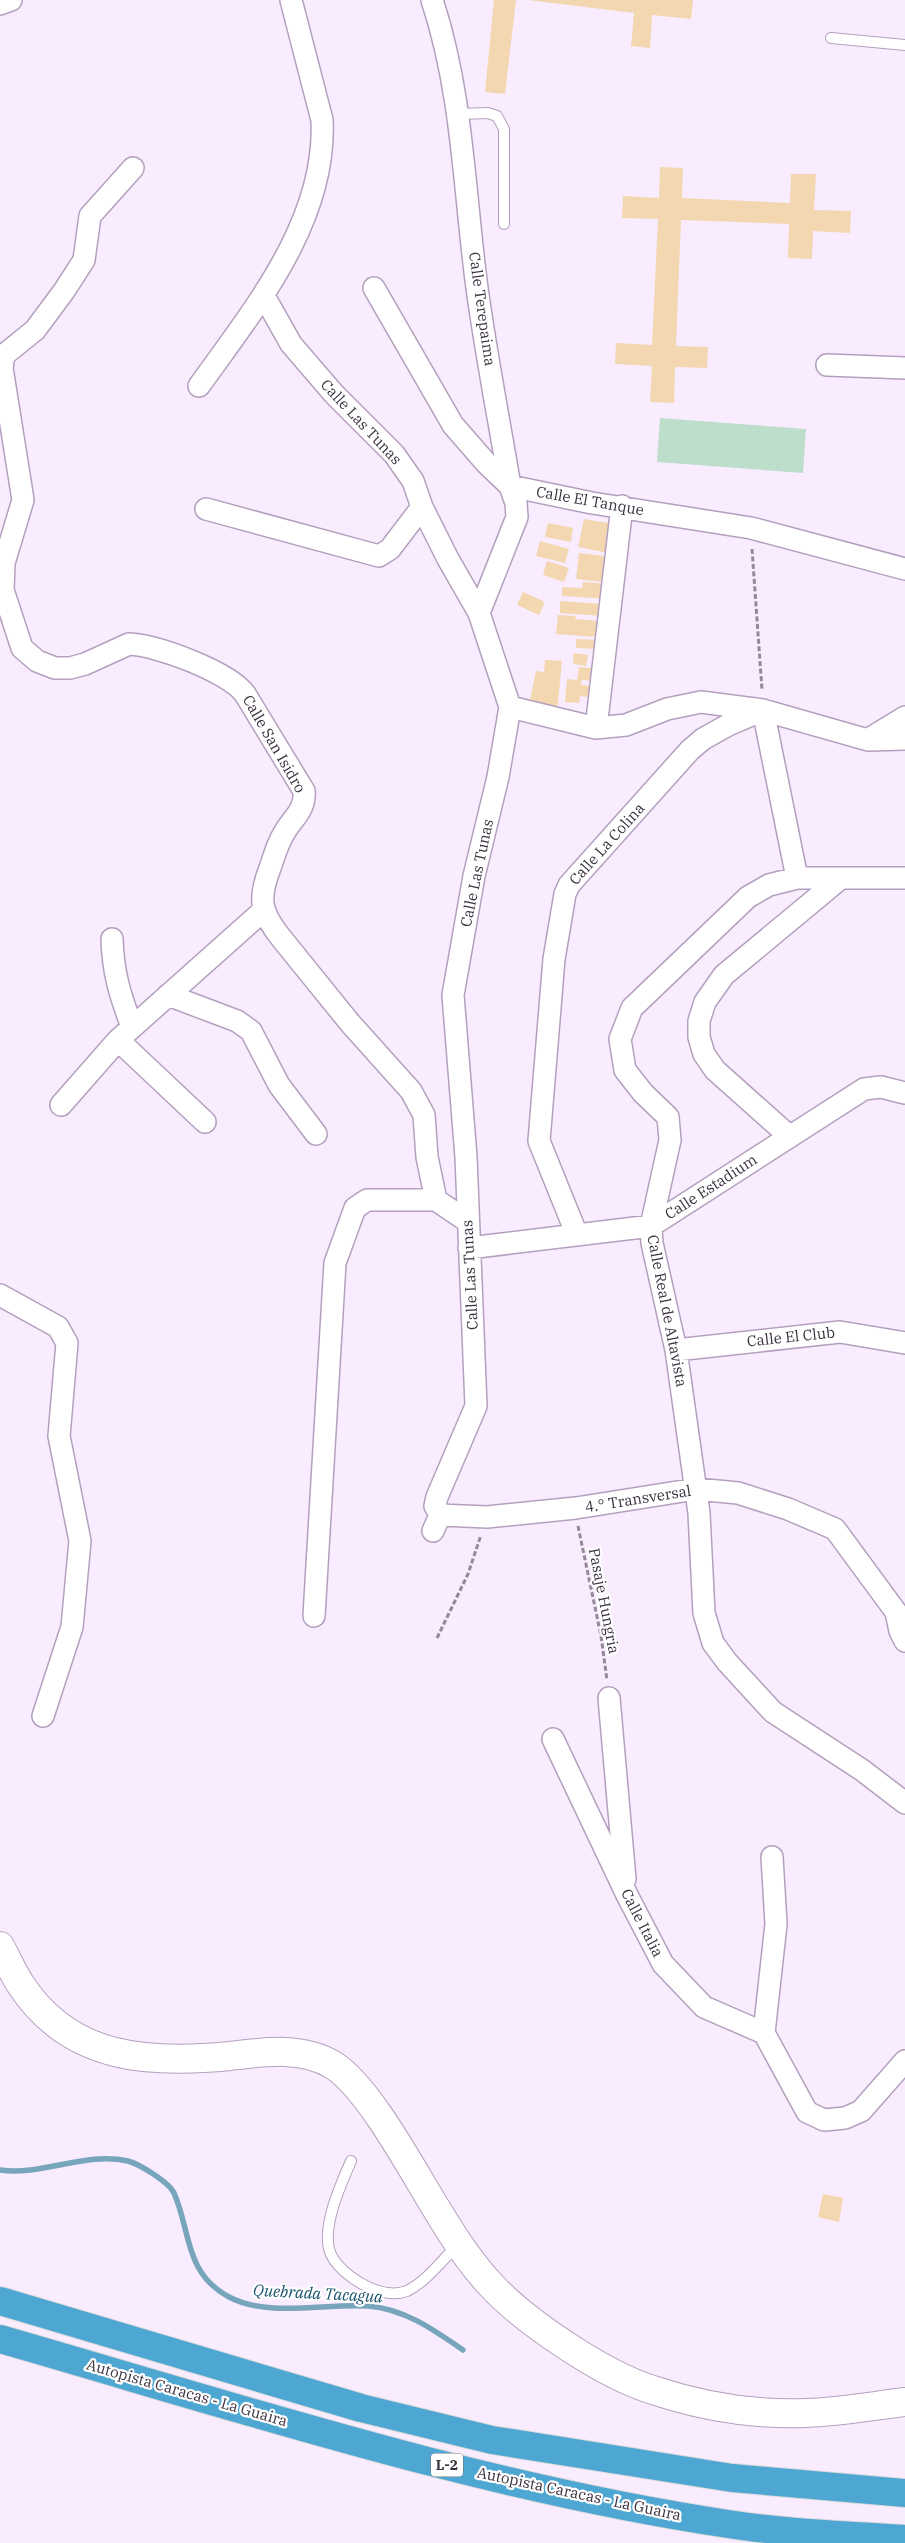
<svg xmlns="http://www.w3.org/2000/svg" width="905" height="2543" viewBox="0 0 905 2543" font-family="'IBM Plex Serif',serif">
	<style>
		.green { fill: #bedecc }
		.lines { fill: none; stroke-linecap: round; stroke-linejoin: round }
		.stream { stroke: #77a5bc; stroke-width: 5.5 }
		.building { fill: #f3d7b0; fill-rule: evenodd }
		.lane-casing { stroke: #b4a0be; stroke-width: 12 }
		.street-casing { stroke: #b4a0be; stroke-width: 24 }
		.secondary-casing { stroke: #b4a0be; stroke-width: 30 }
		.highway-casing { stroke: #dcdadc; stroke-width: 30 }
		.path { stroke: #948999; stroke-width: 3; stroke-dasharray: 5 2.5; stroke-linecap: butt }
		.lane { stroke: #fff; stroke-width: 10 }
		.street { stroke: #fff; stroke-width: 21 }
		.secondary { stroke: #fff; stroke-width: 28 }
		.highway { stroke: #4ea7d2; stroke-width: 28 }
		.labels { text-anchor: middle; stroke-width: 4.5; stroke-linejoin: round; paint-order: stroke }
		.shield { fill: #fff; stroke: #767079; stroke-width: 1 }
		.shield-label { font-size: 14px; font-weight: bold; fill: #3b323f }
		.street-label { font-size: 15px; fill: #3b323f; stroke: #fff }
		.water-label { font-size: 16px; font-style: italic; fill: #17526b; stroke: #fff }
	</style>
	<rect width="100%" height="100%" fill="#f9ecff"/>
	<!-- green -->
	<path class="green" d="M660,418L806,429L803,473L657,462Z"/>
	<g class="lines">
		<!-- stream -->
		<path class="stream" d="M0,2170C43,2176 86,2151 128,2161C139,2164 169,2182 174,2193C191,2231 184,2273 229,2297C269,2318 325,2303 368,2306C405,2309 434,2330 463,2350"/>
	</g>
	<!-- building -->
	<path class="building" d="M494,0H516L505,94L485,92Z
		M528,0H693L691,19L652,15L650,48L631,46L634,13Z
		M660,167L683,168L682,198L790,203L791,174H816L814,210L851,211L850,233L813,231L812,259L788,258L789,224L681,220L676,346L708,347L707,368L675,367L674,403L650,402L652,366L615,364L616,343L652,345L658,219L622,218L623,196L659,198Z
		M584,519L614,524L609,553L578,547Z
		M548,523L573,528L571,542L545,537Z
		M540,541L569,549L565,563L536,556Z
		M579,553L605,556L602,582L576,579Z
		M547,561L569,568L564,582L543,575Z
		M583,582L609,584L608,599L562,596V587L582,588Z
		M523,592L545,602L539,615L517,605Z
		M560,601L603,604L602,616L560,613Z
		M558,615L576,616L575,619L598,621L597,637L556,634Z
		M576,639L601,640L600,649L576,648Z
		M574,653L588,655L586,666L573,664Z
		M545,660L562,661L557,714L535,709L530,700L536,671L544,672Z
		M579,667L598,669V698L580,696L579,703L565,702L567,679L577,680ZM582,680L594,681V686L581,685Z
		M823,2194L843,2198L839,2222L818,2217Z"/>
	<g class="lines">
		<!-- lane casing -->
		<g class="lane-casing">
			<path id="lane" d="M831,38L905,45
				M459,114L488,113L497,116L504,129V224
				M351,2161C341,2184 323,2223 329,2249C333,2265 352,2279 366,2286C378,2292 394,2296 407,2291C426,2282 442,2260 458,2245"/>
		</g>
		<!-- street casing -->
		<g class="street-casing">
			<path id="street" d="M432,0C463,94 464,191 477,288C486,354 499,420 510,486L516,503L517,517L479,613
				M0,4L11,0
				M133,168L90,216L84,260L64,291L35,330L4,355L2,368L23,500L4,563L3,590L22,648L37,661L55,668H70L85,664L129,644C157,645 229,672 245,694L304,791C306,811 291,819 283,835C277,845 274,857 270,868C258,899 260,912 282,939L350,1023L411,1091L424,1115L427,1157L436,1200L467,1221
				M374,288L453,425L487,464L510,486L592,503L751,528L905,569
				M264,296L291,344L334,394L394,454L413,481L422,507L448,559L479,613L510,707L498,777L474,876L453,995L466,1157L476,1406L437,1497L435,1506L440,1515
				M827,365L905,368
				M199,386C254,309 327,221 322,120L291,0
				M206,509L379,556L390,549L422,507
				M510,707L596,728L626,725L667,709L701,702L763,710L797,878
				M596,728L622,506
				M869,739L905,717
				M905,878H797L769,885L748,897L632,1008L620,1039L625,1070L643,1093L668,1117L670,1140L651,1226L652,1243L676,1350L699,1513L704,1613L713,1643L727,1662L773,1712L862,1770L905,1803
				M112,939C113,973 120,995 132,1027
				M168,995L237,1021L251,1031L279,1085L316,1134
				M118,1040L205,1122
				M61,1105L118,1040L264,910
				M789,1136L715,1070L704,1054L699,1037V1021L705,1002L724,975L841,878
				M577,1235L539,1141L554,959L565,894L569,885L690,750L703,739L728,725L763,710L868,740L905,739
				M469,1248L651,1226L864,1089L881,1087L905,1093
				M0,1295L58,1327L67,1343L59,1436L80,1541L72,1627L43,1716
				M676,1350L840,1332L905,1343
				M433,1531L440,1515L487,1517L576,1508L696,1489L738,1493L788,1509L835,1529L896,1612L900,1631L905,1641
				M314,1616L335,1263L355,1208L367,1200H436
				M609,1698L625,1879
				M553,1739L627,1895L663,1964L704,2007L764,2033L807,2112L824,2120L845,2118L861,2111L905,2061
				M764,2033L776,1924L772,1857"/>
		</g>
		<!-- secondary casing -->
		<g class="secondary-casing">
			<path id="secondary" d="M0,1946C7,1959 13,1973 21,1985C70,2060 149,2064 230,2056C263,2052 302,2046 333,2065C369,2087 415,2175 439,2213C454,2238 470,2263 491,2285C525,2322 604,2375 653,2390C701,2406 755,2415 806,2413C839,2412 872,2406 905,2402"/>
		</g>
		<!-- highway casing -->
		<g class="highway-casing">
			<path id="highway" d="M0,2301L361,2408L492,2440L732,2478L905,2493
				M0,2339C240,2408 481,2487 728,2524C786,2533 846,2535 905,2539"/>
		</g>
		<!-- path -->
		<path class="path" d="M752,549L762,690
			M578,1526L601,1636L607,1680
			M437,1638L468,1574L481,1535"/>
		<!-- lane -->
		<use href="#lane" class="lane"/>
		<!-- street -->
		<use href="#street" class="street"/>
		<!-- secondary -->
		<use href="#secondary" class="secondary"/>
		<!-- highway -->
		<use href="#highway" class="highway"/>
	</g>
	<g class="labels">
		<!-- shield labels -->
		<rect class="shield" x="431" y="2453.5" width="32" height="23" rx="4"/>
		<g class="shield-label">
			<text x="447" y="2470">L-2</text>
		</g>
		<!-- street labels -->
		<g class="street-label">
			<text transform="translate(482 309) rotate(82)" y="5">Calle Terepaima</text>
			<text transform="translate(361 422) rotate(47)" y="5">Calle Las Tunas</text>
			<text transform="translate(590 501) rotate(10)" y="5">Calle El Tanque</text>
			<text transform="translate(274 744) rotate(60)" y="5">Calle San Isidro</text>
			<text transform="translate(607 844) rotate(-48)" y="5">Calle La Colina</text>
			<text transform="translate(477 873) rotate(-78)" y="5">Calle Las Tunas</text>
			<text transform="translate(711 1187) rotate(-33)" y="5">Calle Estadium</text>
			<text transform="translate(470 1275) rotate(-93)" y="5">Calle Las Tunas</text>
			<text transform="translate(667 1311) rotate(79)" y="5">Calle Real de Altavista</text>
			<text transform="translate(791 1337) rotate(-6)" y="5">Calle El Club</text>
			<text transform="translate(638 1499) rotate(-9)" y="5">4.° Transversal</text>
			<text transform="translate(604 1601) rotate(79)" y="5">Pasaje Hungria</text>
			<text transform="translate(642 1923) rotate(63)" y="5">Calle Italia</text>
			<text transform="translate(187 2393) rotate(16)" y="5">Autopista Caracas - La Guaira</text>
			<text transform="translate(579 2494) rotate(12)" y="5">Autopista Caracas - La Guaira</text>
		</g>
		<!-- water labels -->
		<g class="water-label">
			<text transform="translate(318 2293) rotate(3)" y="6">Quebrada Tacagua</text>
		</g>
	</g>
</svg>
